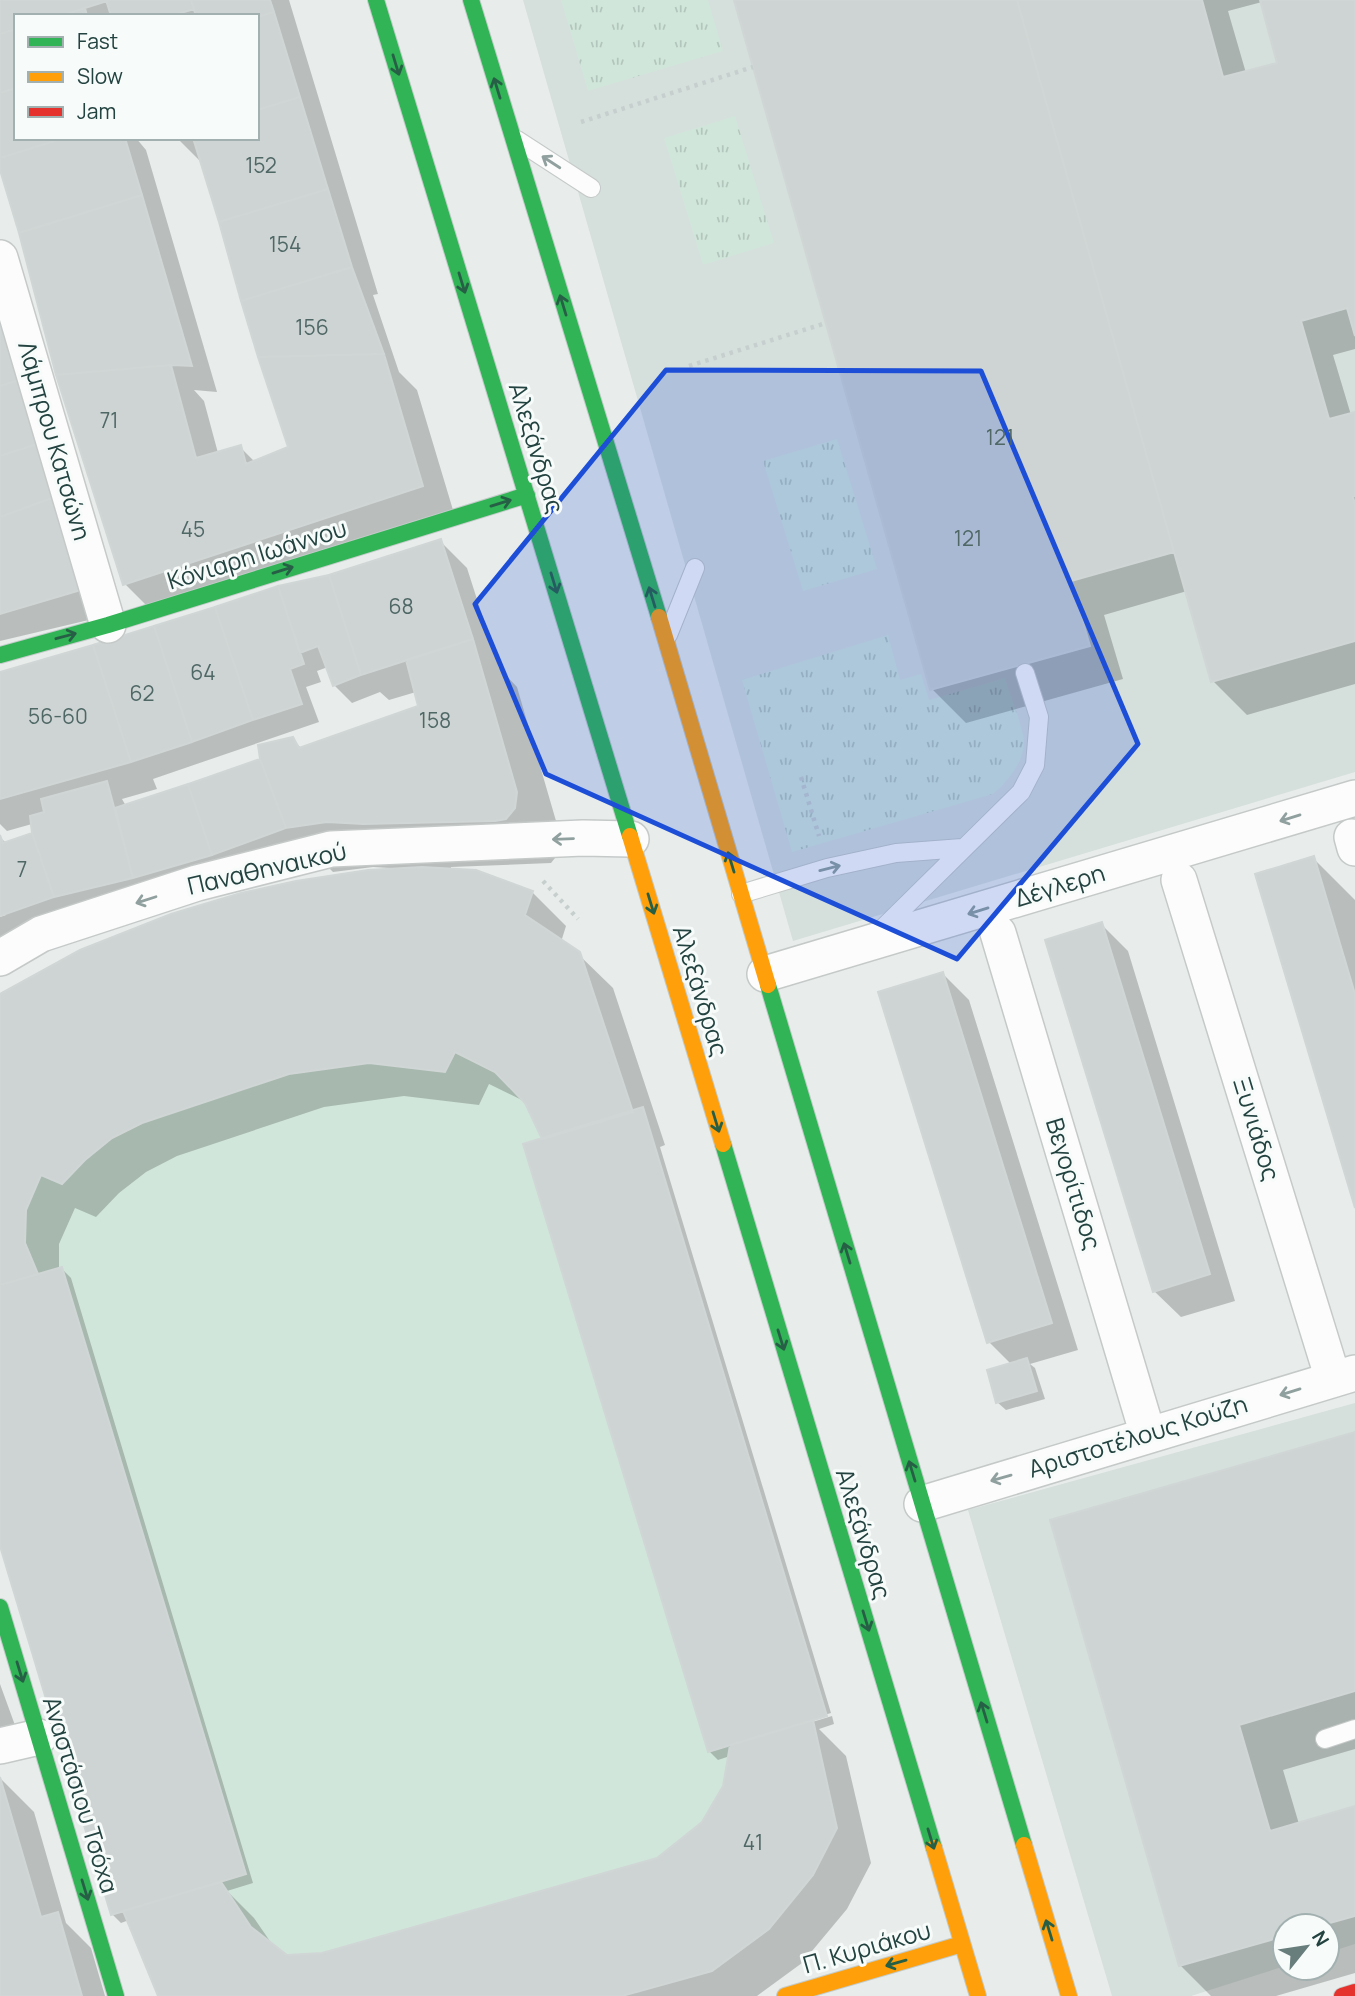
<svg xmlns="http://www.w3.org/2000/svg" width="1355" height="1996" viewBox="0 0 1355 1996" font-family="Manrope,sans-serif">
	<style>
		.built { fill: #d5dfdc }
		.grass { fill: url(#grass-tufts) }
		.pitch { fill: #d1e6db }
		.shadow { fill: #0003; fill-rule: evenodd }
		.building { fill: #ced4d3; stroke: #d0d6d5; stroke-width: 2 }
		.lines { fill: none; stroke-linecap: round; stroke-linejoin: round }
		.lane-casing { stroke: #c5cac9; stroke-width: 20 }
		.street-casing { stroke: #c5cac9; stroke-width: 38 }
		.fast-casing { stroke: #c3cbc9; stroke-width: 18 }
		.slow-casing { stroke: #c3cbc9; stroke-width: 18 }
		.jam-casing { stroke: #c3cbc9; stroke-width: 18 }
		.path { stroke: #c6cfce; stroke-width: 4.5; stroke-dasharray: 3.5 5; stroke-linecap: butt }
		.lane { stroke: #fcfcfc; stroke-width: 18 }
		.street { stroke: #fcfcfc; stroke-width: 35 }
		.fast { stroke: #30b455; stroke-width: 16 }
		.slow { stroke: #ff9f0a; stroke-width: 16 }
		.jam { stroke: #e5322d; stroke-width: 16 }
		.oneway { stroke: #265f45 }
		.oneway2 { stroke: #90a09e }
		.marked { fill: #1d4ed8; fill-opacity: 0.2; stroke: #1d4ed8; stroke-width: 5; stroke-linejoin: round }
		.labels { text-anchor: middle; stroke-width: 6; stroke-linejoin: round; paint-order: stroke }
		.number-label { font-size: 21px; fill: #4f6866 }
		.street-label { font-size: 24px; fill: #234340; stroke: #f7fbfa }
	</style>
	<defs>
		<pattern id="grass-tufts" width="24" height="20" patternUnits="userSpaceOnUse" patternTransform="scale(1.75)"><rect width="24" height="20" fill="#d1e6db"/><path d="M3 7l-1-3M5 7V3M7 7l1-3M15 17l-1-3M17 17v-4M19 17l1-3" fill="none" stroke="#b3c6bd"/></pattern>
	</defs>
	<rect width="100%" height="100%" fill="#e8edec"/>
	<!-- built -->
	<path class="built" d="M523,0H1355V772L793,941Z
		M1355,1403V1944L1327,1953V1926H1285V1966L1191,1996H1112L968,1510Z"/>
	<!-- grass -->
	<path class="grass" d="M561,0H708L723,51L588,91Z
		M735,116L774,243L703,265L664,138Z
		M837,439L877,569L803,591L763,461Z
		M888,635L900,680L921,674L929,700L1005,678C1009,692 1024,730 1024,742C1024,762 1007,782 993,794L792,852L742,680Z"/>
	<!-- pitch -->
	<path class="pitch" d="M422,867L476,870L533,891L526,915L580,952L633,1111L643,1107L827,1716L813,1721L837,1828L813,1875L769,1929L158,1996L123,1911L111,1915L0,1546V994L80,950L171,914L296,881L368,870Z"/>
	<!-- shadow -->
	<path class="shadow" d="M0,0H289L378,294L373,295L399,372L417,390L456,520L159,618L125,584L58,375L0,164ZM16,16H257V138H177L201,162L221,221L290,448L255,462L240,447L218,453L204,401L194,390L217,392L146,150L136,138H16Z
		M736,0H1355V349L1333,355L1351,415L1355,414V684L1247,715L1213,681L1187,591L1104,615L1123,679L966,723L932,689ZM1262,2L1280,64L1246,73L1228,11Z
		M0,326L110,615L0,641Z
		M440,541L467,568L499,668L517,687L561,838L559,853L551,863L451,867V870L532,892L566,926L561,942L578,954L613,988L665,1145L660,1147L831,1713L736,1741L737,1745L832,1716L834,1724L819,1729L846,1756L871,1863L847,1909L802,1963L757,1996H160L129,1920L121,1923L112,1914L0,1540V996L390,870V868L373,867L333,872L306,845L0,951V917L6,915L5,912L0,914V837L7,844L34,834L32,824L7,831L0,824V674ZM328,667L334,685L352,703L380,692L389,700L416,692L420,707L302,749L292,739L261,760L126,806L122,799L157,789L153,779L319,722L306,687L321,682L317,671ZM489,1084L528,1103L544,1139L709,1751L718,1760L730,1756L725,1787L704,1823L658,1860L323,1954L286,1957L274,1947L254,1918L227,1891L253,1883L71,1278L62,1269L59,1270V1244L75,1208L96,1217L119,1193L146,1172L177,1156L324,1107L404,1096L479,1105Z
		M1313,858L1355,900V1202Z
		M1101,924L1128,951L1235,1301L1181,1317L1154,1291Z
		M943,974L969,1000L1078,1350L1030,1364L1035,1368L1045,1399L1006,1410L997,1402L1011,1364L989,1342Z
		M1355,1433V1749L1283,1770L1299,1824L1355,1808V1973L1276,1996H1211L1180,1965L1052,1521ZM1285,1926H1327V1968H1285Z
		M0,1684L20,1739L0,1746Z
		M0,1778L34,1812L66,1923L91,1948L105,1996H0Z"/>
	<!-- building -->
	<path class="building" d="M0,0H106L107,1L60,16H16V29L0,34Z
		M106,0H191L194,9L171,16H111Z
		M191,0H270L274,12L257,17L196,16Z
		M734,0H1017L1174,552L1071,581L1090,646L930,690Z
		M1017,0H1202L1223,77L1277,63L1260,0H1355V336L1347,308L1301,321L1329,419L1355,412V496L1353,497L1355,504V641L1211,682Z
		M85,8L87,16H60Z
		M274,12L300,97L257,110V17Z
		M16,29V88L0,93V34Z
		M16,88V138H64L0,158V93Z
		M300,97L328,189L219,222L193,138H257V110Z
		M64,138H125L142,195L19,233L0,170V158Z
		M328,189L352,267L241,301L219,222Z
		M142,195L192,366L171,365L56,375L19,233Z
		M352,267L384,354L258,357L241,301Z
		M0,319L20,380L0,386Z
		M384,354L423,486L123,585L56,375L171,365L196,458L241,445L246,464L288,447L258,357Z
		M20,380L40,443L0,456V386Z
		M40,443L55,497L0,517V456Z
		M55,497L84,589L0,614V517Z
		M441,539L473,639L361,675L329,575Z
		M329,575L361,675L333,686L318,646L300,653L278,586Z
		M278,586L304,664L290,669L302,704L253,720L215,607Z
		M215,607L253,720L192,742L154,626Z
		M154,626L192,742L131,762L93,645Z
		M473,639L517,792L515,808L506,819L495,821L363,824L327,822L286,828L260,759L258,745L293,737L299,748L418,706L406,660Z
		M93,645L131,762L0,799V672Z
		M260,759L286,828L212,855L188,784Z
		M107,781L133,878L54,897L32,833L30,816L44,812L41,799Z
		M188,784L212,855L133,878L115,808Z
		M32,833L54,897L0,916V835L3,843Z
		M1314,856L1355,994V1208L1255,874Z
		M422,867L476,870L533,891L525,915L580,952L633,1112L542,1139L525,1103L495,1072L455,1052L445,1072L369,1063L289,1074L142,1123L112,1138L85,1160L62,1184L41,1175L26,1210L25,1243L38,1274L0,1285V994L80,950L171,914L241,893L296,881L368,870Z
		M1102,922L1210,1274L1153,1292L1045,940Z
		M943,972L1052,1323L987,1343L878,992Z
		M643,1107L827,1716L708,1752L523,1144Z
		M62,1267L246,1874L111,1915L0,1546V1285Z
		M1027,1358L1037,1391L996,1403L987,1370Z
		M1355,1432V1691L1239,1725L1270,1831L1355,1806V1916L1319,1926H1285V1936L1179,1966L1050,1520Z
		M813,1720L837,1828L813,1875L769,1929L712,1971L622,1996H158L123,1911L221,1882L251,1927L287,1955L322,1953L657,1858L702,1822L723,1786L730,1745Z
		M0,1777L41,1917L58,1912L82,1996H0Z"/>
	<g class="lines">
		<!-- lane casing -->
		<g class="lane-casing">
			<path id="lane" d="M517,140L591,188
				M668,635L695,568
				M741,894L827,868L896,853L962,848
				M877,934L1021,792L1035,765L1039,717L1025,673
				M1325,1739L1355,1729"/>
		</g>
		<!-- street casing -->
		<g class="street-casing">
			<path id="street" d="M0,258L108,625
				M1352,837L1355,848
				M1179,880L1333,1379
				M998,933L1148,1435
				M0,958L41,934L197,883L331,849L583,838L631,839
				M765,974L1355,798
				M922,1504L1355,1373
				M0,1746L39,1737"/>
		</g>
		<!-- fast casing -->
		<g class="fast-casing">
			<path id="fast" d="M376,0L630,836
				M471,0L659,617
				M0,655L108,625L527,495
				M768,985L1024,1845
				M723,1144L934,1848
				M0,1607L116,1996"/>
		</g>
		<!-- slow casing -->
		<g class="slow-casing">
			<path id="slow" d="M659,617L768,985
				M630,836L723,1144
				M1024,1845L1069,1996
				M934,1848L978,1996
				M785,1996L962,1944"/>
		</g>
		<!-- jam casing -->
		<g class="jam-casing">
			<path id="jam" d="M1342,1996L1355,1992"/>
		</g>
		<!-- path -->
		<path class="path" d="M581,122L753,67
			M689,366L826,323
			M801,777L819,836
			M543,881L578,919"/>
		<!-- lane -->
		<use href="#lane" class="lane"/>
		<!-- street -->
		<use href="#street" class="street"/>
		<!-- fast -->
		<use href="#fast" class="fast"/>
		<!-- slow -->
		<use href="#slow" class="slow"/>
		<!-- jam -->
		<use href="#jam" class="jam"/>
	</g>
	<!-- one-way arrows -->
	<defs><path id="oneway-shaft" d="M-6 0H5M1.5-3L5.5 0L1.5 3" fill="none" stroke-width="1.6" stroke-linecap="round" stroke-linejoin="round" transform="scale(1.75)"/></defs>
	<g class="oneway">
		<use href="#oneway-shaft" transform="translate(396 65) rotate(73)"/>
		<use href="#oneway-shaft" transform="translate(497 88) rotate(-107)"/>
		<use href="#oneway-shaft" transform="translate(462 283) rotate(73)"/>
		<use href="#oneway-shaft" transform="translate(563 305) rotate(-107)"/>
		<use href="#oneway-shaft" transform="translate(501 503) rotate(-17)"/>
		<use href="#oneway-shaft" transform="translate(283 570) rotate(-17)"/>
		<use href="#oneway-shaft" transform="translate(554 583) rotate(73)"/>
		<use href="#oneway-shaft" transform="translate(652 597) rotate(-107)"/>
		<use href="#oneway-shaft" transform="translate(66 636) rotate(-15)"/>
		<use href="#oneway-shaft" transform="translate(731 862) rotate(-107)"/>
		<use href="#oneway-shaft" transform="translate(651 904) rotate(73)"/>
		<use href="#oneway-shaft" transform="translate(716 1122) rotate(73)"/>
		<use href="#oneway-shaft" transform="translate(847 1253) rotate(-107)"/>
		<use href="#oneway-shaft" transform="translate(781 1340) rotate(73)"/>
		<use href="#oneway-shaft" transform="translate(912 1471) rotate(-107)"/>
		<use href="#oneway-shaft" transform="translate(866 1621) rotate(73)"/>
		<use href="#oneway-shaft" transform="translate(20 1672) rotate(73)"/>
		<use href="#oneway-shaft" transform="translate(984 1712) rotate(-107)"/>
		<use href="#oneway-shaft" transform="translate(931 1839) rotate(73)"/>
		<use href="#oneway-shaft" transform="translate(85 1890) rotate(73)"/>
		<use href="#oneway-shaft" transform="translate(1049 1930) rotate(-107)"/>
		<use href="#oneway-shaft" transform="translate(896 1963) rotate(164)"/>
	</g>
	<g class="oneway2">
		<use href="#oneway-shaft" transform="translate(551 162) rotate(-147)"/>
		<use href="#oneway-shaft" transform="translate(1290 818) rotate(163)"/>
		<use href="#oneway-shaft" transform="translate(563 839) rotate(178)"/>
		<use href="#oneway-shaft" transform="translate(830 868) rotate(-14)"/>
		<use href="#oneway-shaft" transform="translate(146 900) rotate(162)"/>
		<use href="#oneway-shaft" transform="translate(978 911) rotate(163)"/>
		<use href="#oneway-shaft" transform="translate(1290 1392) rotate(163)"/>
		<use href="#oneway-shaft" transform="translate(1001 1478) rotate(164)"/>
	</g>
	<!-- marked area -->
	<path class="marked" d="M666,370L981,371L1138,744L957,959L546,774L475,604Z"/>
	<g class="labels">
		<!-- number labels -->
		<g class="number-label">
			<text x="261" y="173">152</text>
			<text x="285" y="252">154</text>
			<text x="312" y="335">156</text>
			<text x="109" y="428">71</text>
			<text x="1000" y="445">121</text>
			<text x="193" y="537">45</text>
			<text x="968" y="546">121</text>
			<text x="401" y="614">68</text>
			<text x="203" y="680">64</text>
			<text x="142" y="701">62</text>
			<text x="58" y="724">56-60</text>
			<text x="435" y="728">158</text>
			<text x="22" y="877">7</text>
			<text x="753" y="1850">41</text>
		</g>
		<!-- street labels -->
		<g class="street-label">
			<text transform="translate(54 441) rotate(74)" y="8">Λάμπρου Κατσώνη</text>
			<text transform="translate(536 448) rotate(73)" y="8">Αλεξάνδρας</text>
			<text transform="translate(257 555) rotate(-17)" y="8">Κόνιαρη Ιωάννου</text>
			<text transform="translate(267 869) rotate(-13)" y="8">Παναθηναικού</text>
			<text transform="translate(1060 886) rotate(-17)" y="8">Δέγλερη</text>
			<text transform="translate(700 991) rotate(73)" y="8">Αλεξάνδρας</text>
			<text transform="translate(1256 1129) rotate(73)" y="8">Ξυνιάδος</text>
			<text transform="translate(1073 1184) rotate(73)" y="8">Βεγορίτιδος</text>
			<text transform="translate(1138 1437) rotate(-17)" y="8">Αριστοτέλους Κούζη</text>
			<text transform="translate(863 1534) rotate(73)" y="8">Αλεξάνδρας</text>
			<text transform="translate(80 1795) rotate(73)" y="8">Αναστάσιου Τσόχα</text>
			<text transform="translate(867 1948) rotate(-16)" y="8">Π. Κυριάκου</text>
		</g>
	</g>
	<!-- legend -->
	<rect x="14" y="14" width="245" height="126" fill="#f7fbfa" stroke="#a2b1b0" stroke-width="2"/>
	<rect x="28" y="37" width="35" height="10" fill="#30b455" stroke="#a2b1b0" stroke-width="2"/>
	<text x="77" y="49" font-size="21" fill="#234340">Fast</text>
	<rect x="28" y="72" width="35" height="10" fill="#ff9f0a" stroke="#a2b1b0" stroke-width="2"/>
	<text x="77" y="84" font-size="21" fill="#234340">Slow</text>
	<rect x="28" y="107" width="35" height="10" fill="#e5322d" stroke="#a2b1b0" stroke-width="2"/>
	<text x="77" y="119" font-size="21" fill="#234340">Jam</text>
	<!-- north arrow -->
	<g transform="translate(1306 1947) rotate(60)"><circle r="33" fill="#f7fbfa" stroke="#a2b1b0" stroke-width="2"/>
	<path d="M0-5L12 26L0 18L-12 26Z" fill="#687e7c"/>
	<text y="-10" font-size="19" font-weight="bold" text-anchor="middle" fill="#234340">N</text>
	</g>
</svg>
